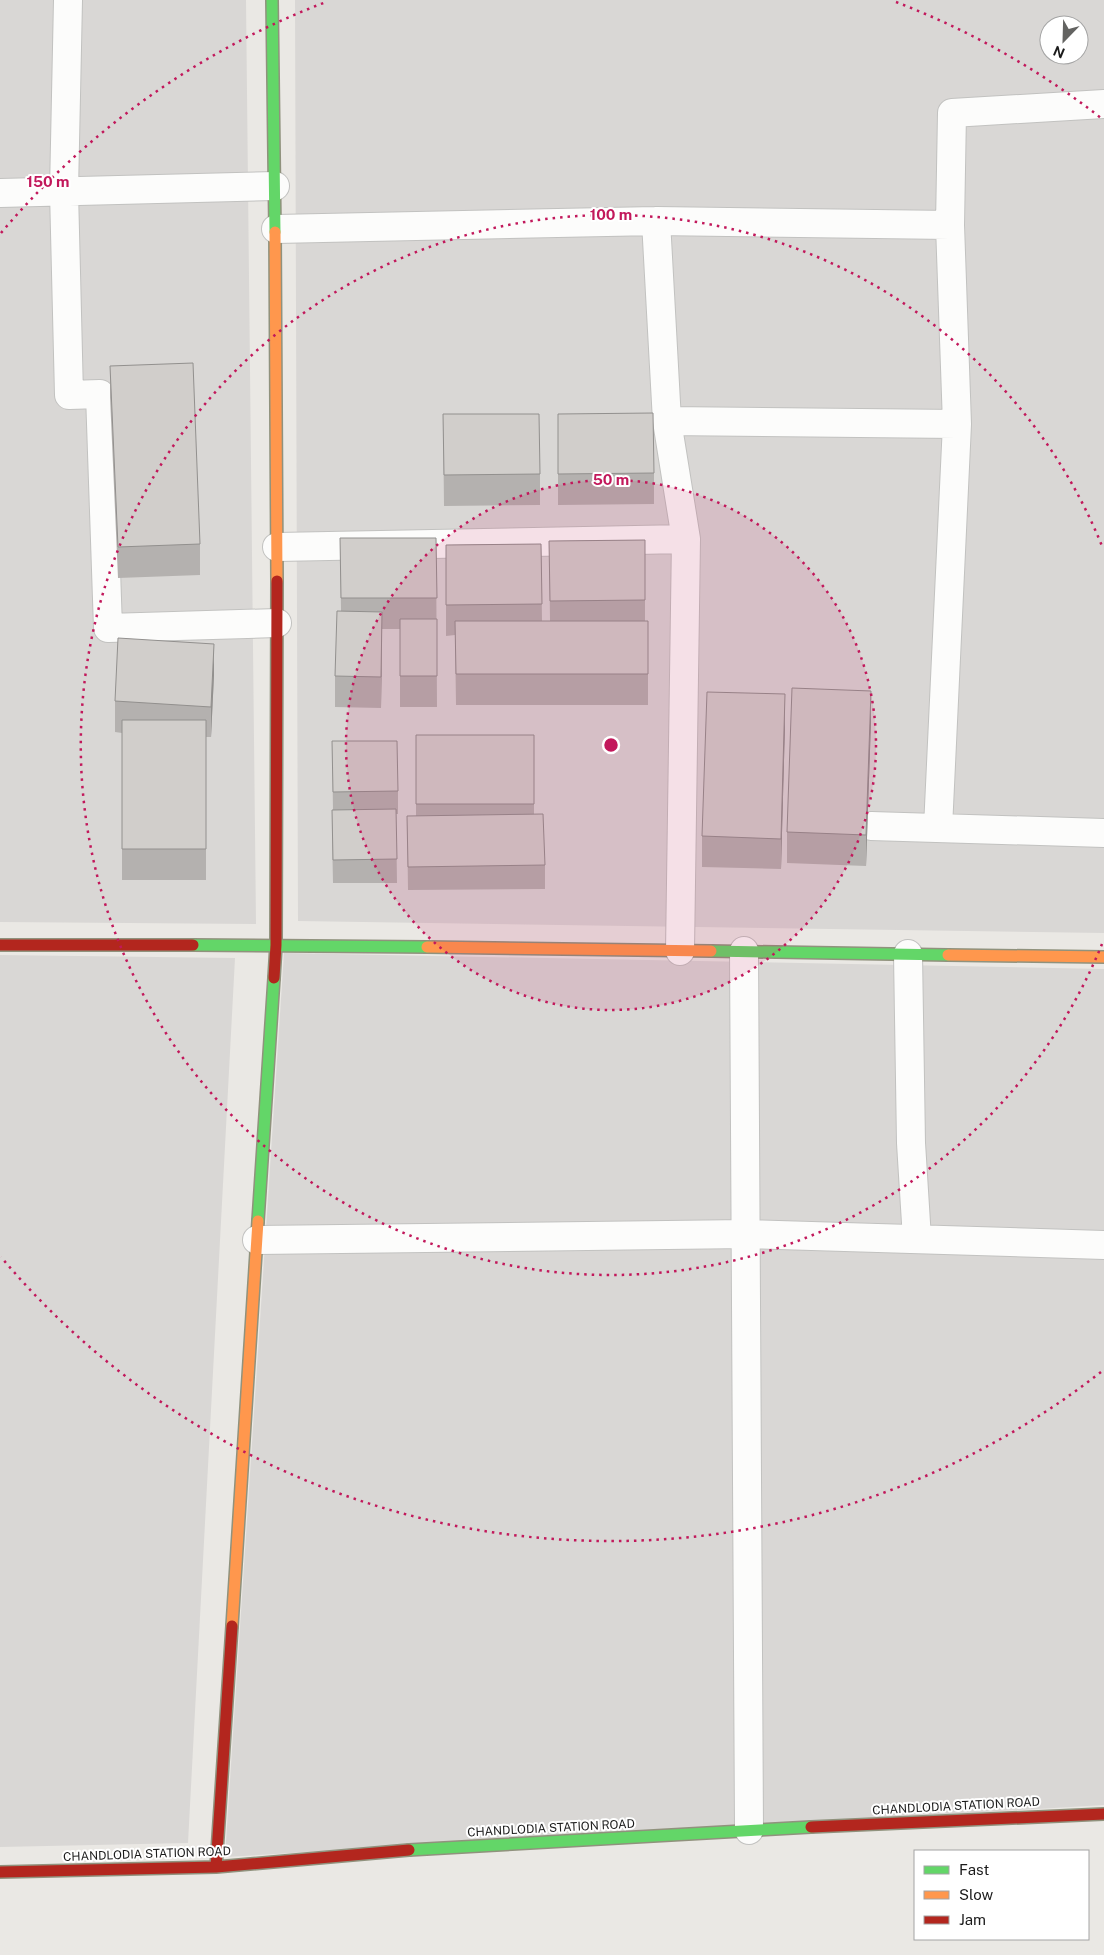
<svg xmlns="http://www.w3.org/2000/svg" width="1104" height="1955" viewBox="0 0 1104 1955" font-family="'Public Sans',sans-serif">
	<style>
		.residential { fill: #d9d7d5; fill-rule: evenodd }
		.lines { fill: none; stroke-linecap: round; stroke-linejoin: round }
		.street-casing { stroke: #c2c2c0; stroke-width: 30 }
		.fast-casing { stroke: #90927d; stroke-width: 14 }
		.slow-casing { stroke: #90927d; stroke-width: 14 }
		.jam-casing { stroke: #90927d; stroke-width: 14 }
		.street { stroke: #fcfcfb; stroke-width: 28 }
		.fast { stroke: #63d668; stroke-width: 11 }
		.slow { stroke: #ff974d; stroke-width: 11 }
		.jam { stroke: #b3261e; stroke-width: 11 }
		.wall { fill: #b4b1af }
		.shaded-wall { fill: #92908e }
		.building { fill: #d1cecb; stroke: #92908e }
		.ring { fill: none; stroke: #c2185b; stroke-width: 2.5; stroke-dasharray: 2.5 5 }
		.labels { text-anchor: middle; stroke-width: 4; stroke-linejoin: round; paint-order: stroke }
		.street-label { font-size: 12px; fill: #1b1b1b; stroke: #fff }
		.centre { fill: #c2185b; stroke: #fff; stroke-width: 2.5 }
		.ring-label { font-size: 15px; text-anchor: middle; font-weight: bold; fill: #c2185b; stroke: #fff; stroke-width: 4; stroke-linejoin: round; paint-order: stroke }
	</style>
	<rect width="100%" height="100%" fill="#eae8e4"/>
	<!-- residential -->
	<path class="residential" d="M0,0H246L256,924L0,922Z
		M295,0H1104V933L298,921ZM1049,25H1079V55H1049Z
		M284,953L1104,969V1805L225,1857Z
		M0,955L235,958L188,1843L0,1847Z"/>
	<g class="lines">
		<!-- street casing -->
		<g class="street-casing">
			<path id="street" d="M68,0L64,191L69,395L100,394L108,628L277,623
				M0,193L275,186
				M656,221L667,421L686,539
				M276,229L656,221L950,225
				M667,421L957,424
				M277,547L686,539L680,951
				M871,826L1104,833
				M938,828L957,424L950,225L952,113L1104,104
				M744,951L749,1830
				M908,954L911,1143L917,1239
				M257,1240L746,1234L1104,1245"/>
		</g>
		<!-- fast casing -->
		<g class="fast-casing">
			<path id="fast" d="M272,0L275,232
				M193,945L427,947
				M711,951L948,955
				M258,1221L274,978
				M409,1850L811,1827"/>
		</g>
		<!-- slow casing -->
		<g class="slow-casing">
			<path id="slow" d="M275,232L277,581
				M427,947L711,951
				M948,955L1104,957
				M232,1626L258,1221"/>
		</g>
		<!-- jam casing -->
		<g class="jam-casing">
			<path id="jam" d="M0,945H193
				M274,978L276,945L277,581
				M811,1827L1104,1814
				M216,1867L232,1626
				M0,1872L216,1867L409,1850"/>
		</g>
		<!-- street -->
		<use href="#street" class="street"/>
		<!-- fast -->
		<use href="#fast" class="fast"/>
		<!-- slow -->
		<use href="#slow" class="slow"/>
		<!-- jam -->
		<use href="#jam" class="jam"/>
	</g>
	<!-- wall -->
	<path class="wall" d="M110,366L200,544V575L118,578L110,397Z
		M443,414L540,474V505L444,506Z
		M558,414L654,473V504L558,505Z
		M340,538H436L437,707H400V629H382L381,708L335,707V676L341,611Z
		M645,540V621H648V705H456L455,635L446,636V545L541,544L542,621H550L549,541Z
		M214,675L211,737H206V880H122V733L115,732V701Z
		M871,722L866,866L787,863V832Z
		M785,725L781,869L702,867V836Z
		M416,735H534V814L545,865V889L408,890L407,816H416Z
		M332,741L398,791V814H396L397,883H333L332,833V810H333Z"/>
	<!-- shaded-wall -->
	<path class="shaded-wall" d="M382,612V643L381,708V677Z
		M214,644V675L211,737V707Z
		M871,691V722L866,866V835Z
		M785,694V725L781,869V839Z"/>
	<!-- building -->
	<path class="building" d="M193,363L200,544L118,547L110,366Z
		M653,413L654,473L558,474V414Z
		M443,414H539L540,474L444,475Z
		M340,538H436L437,598H341Z
		M645,540V600L550,601L549,541Z
		M541,544L542,604L446,605V545Z
		M337,611L382,612L381,677L335,676Z
		M400,619H437V676H400Z
		M455,621H648V674H456Z
		M118,638L214,644L211,707L115,701Z
		M792,688L871,691L866,835L787,832Z
		M707,692L785,694L781,839L702,836Z
		M122,720H206V849H122Z
		M416,735H534V804H416Z
		M332,741H397L398,791L333,792Z
		M396,809L397,859L333,860L332,810Z
		M543,814L545,865L408,867L407,816Z"/>
	<!-- distance rings -->
	<circle cx="611" cy="745" r="265" fill="#c2185b" fill-opacity=".12"/>
	<g class="ring">
		<circle cx="611" cy="745" r="265"/>
		<path d="M1102 944A530 530 0 1 1 1102 546"/>
		<path d="M1101 1372A796 796 0 0 1 1 1257M1 233A796 796 0 0 1 326 2M896 2A796 796 0 0 1 1101 118"/>
	</g>
	<g class="labels">
		<!-- street labels -->
		<g class="street-label">
			<text transform="translate(956 1806) rotate(-3)" y="4">CHANDLODIA STATION ROAD</text>
			<text transform="translate(551 1828) rotate(-3)" y="4">CHANDLODIA STATION ROAD</text>
			<text transform="translate(147 1854) rotate(-2)" y="4">CHANDLODIA STATION ROAD</text>
		</g>
	</g>
	<circle cx="611" cy="745" r="8" class="centre"/>
	<g class="ring-label">
		<text x="48" y="187">150 m</text>
		<text x="611" y="220">100 m</text>
		<text x="611" y="485">50 m</text>
	</g>
	<!-- legend -->
	<rect x="914" y="1850" width="175" height="90" fill="#ffffff" stroke="#a4a4a4"/>
	<rect x="924" y="1866" width="25" height="8" fill="#63d668" stroke="#a4a4a4"/>
	<text x="959" y="1875" font-size="15" fill="#1b1b1b">Fast</text>
	<rect x="924" y="1891" width="25" height="8" fill="#ff974d" stroke="#a4a4a4"/>
	<text x="959" y="1900" font-size="15" fill="#1b1b1b">Slow</text>
	<rect x="924" y="1916" width="25" height="8" fill="#b3261e" stroke="#a4a4a4"/>
	<text x="959" y="1925" font-size="15" fill="#1b1b1b">Jam</text>
	<!-- north arrow -->
	<g transform="translate(1064 40) rotate(203)"><circle r="24" fill="#ffffff" stroke="#a4a4a4"/>
	<path d="M0-4L9 19L0 12L-9 19Z" fill="#636361"/>
	<text y="-8" font-size="14" font-weight="bold" text-anchor="middle" fill="#1b1b1b">N</text>
	</g>
</svg>
